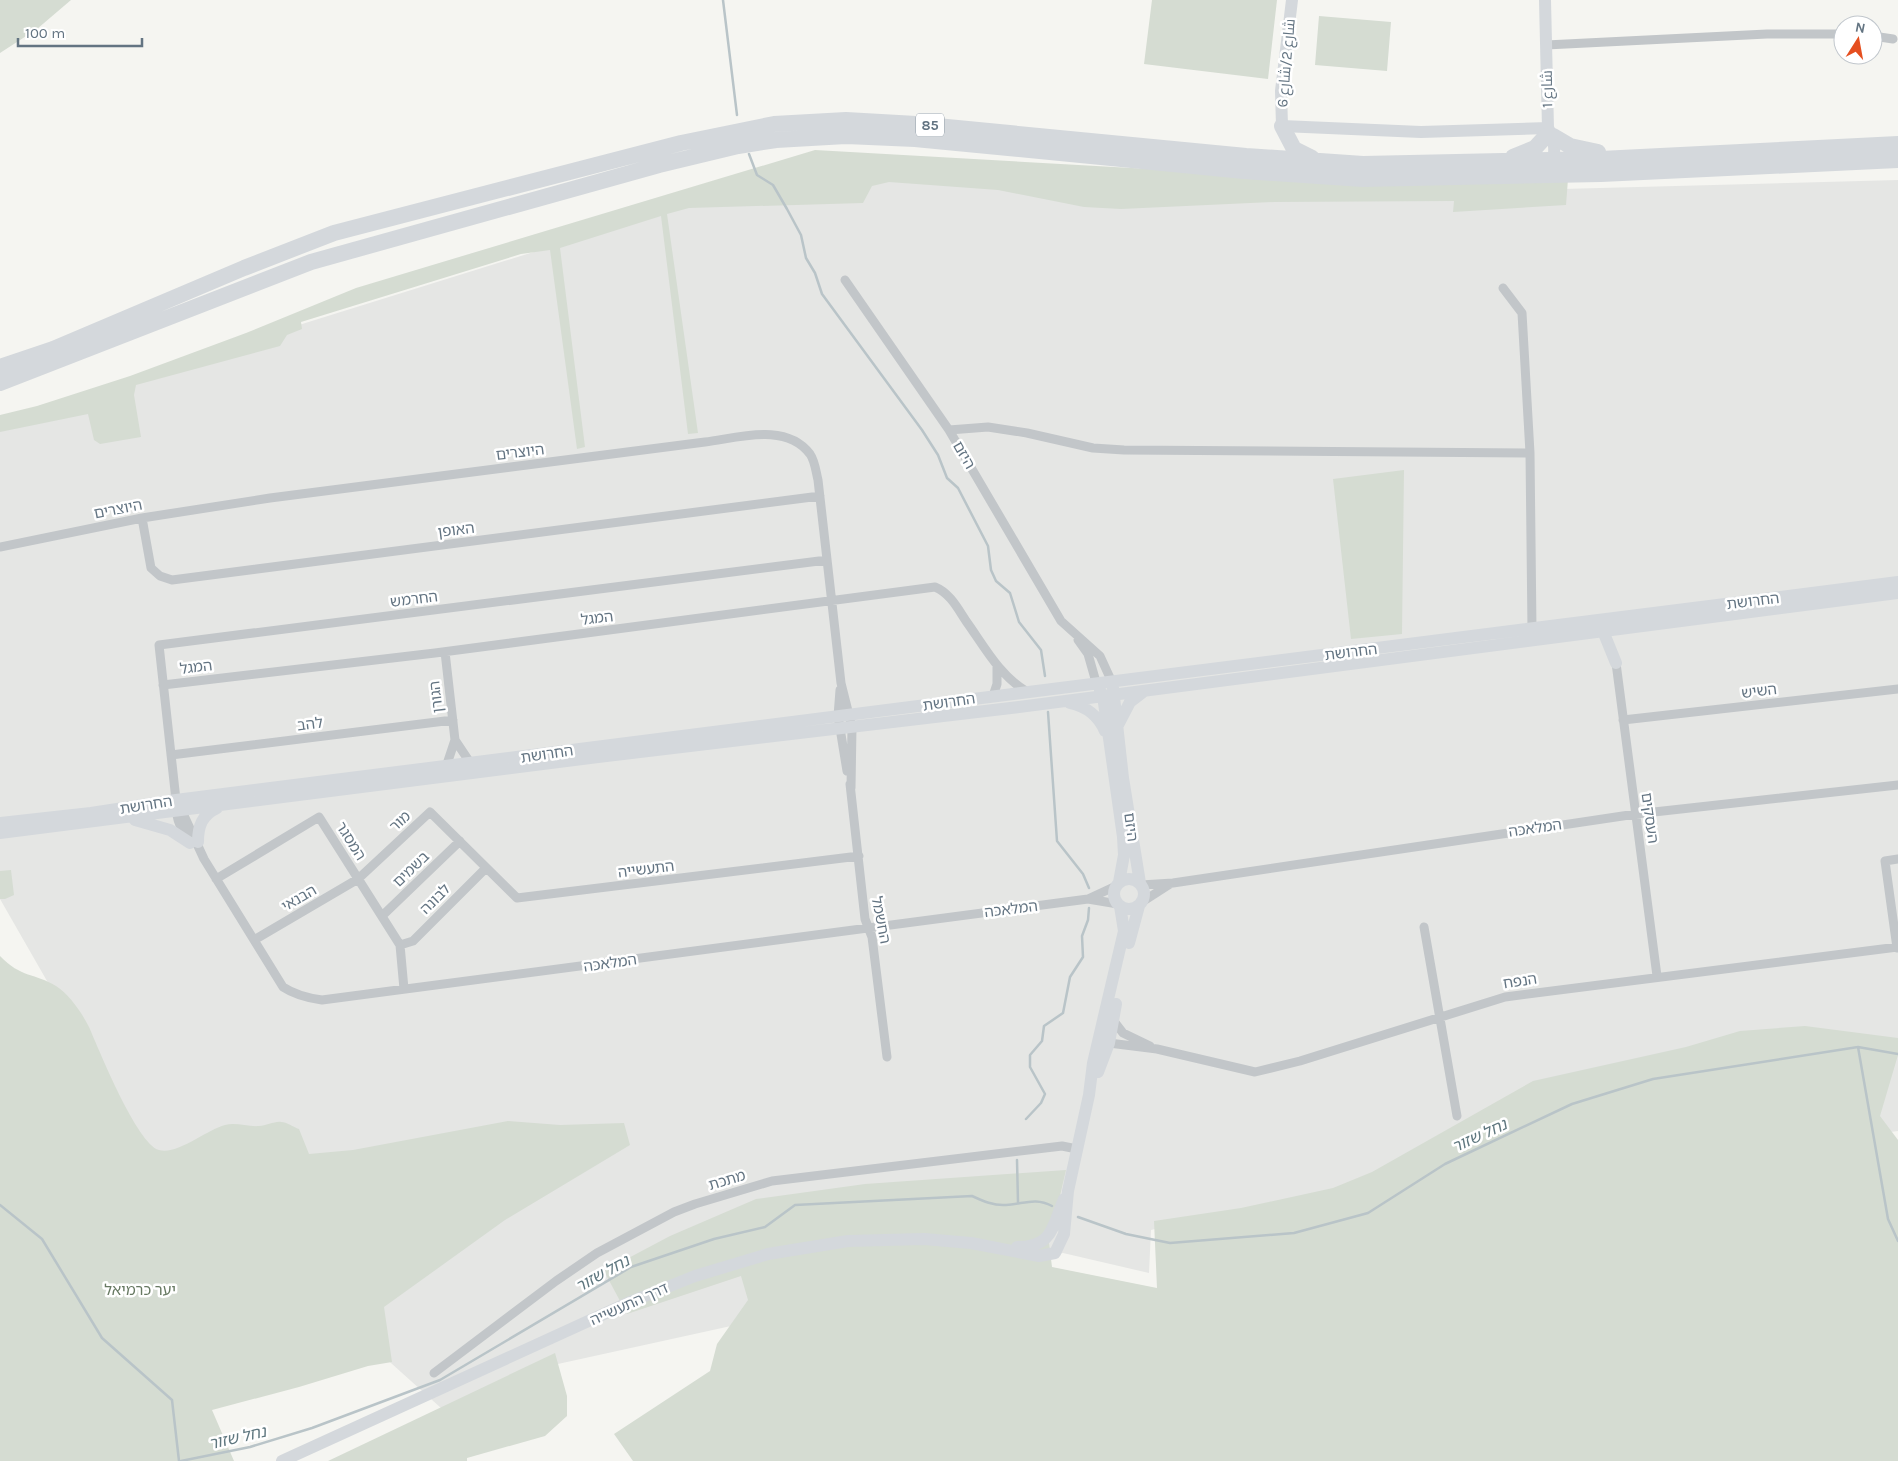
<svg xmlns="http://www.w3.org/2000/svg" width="1898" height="1461" viewBox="0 0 1898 1461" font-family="Karla,Cairo,'Noto Sans Hebrew',sans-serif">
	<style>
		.built { fill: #e5e6e4 }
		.green { fill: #d5dcd2 }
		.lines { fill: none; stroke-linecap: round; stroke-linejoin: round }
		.stream { stroke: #b9c4c8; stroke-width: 2.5 }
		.street { stroke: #c2c6c9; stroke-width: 9 }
		.secondary { stroke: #d4d8dc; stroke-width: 12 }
		.highway { stroke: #d4d8dc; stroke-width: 16 }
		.labels { text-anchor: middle; stroke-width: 5; stroke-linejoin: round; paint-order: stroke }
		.shield { fill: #fff; stroke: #929ea8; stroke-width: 1 }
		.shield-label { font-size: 14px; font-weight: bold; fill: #637482 }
		.street-label { font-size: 15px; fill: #637482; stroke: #fff }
		.park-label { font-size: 15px; fill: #677962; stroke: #fff }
		.water-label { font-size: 16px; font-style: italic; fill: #5f777f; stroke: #fff }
	</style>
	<rect width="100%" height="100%" fill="#f5f5f1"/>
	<!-- built -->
	<path class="built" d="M794,171L1299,196L1898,180V1131L1172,1225L1151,1230L1149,1273L1063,1253L526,1371L441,1408L133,1131L0,899V418Z"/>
	<!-- green -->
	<path class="green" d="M0,0H71L37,29L0,53Z
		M1152,0H1277L1268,79L1144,64Z
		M1319,16L1391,22L1387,71L1315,65Z
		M815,150L1203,172L1568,179L1566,205L1453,212L1454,201L1274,202L1121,209L1084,207L998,190L889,182L872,186L863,203L689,208L667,214L698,433L688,434L661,216L560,248L585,447L577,449L550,250L521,254L301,322L302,329L287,335L280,346L136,385L134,395L141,437L100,444L94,440L88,414L0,432V415L37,406L130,376L246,333L356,288Z
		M1404,470L1402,634L1351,639L1333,479Z
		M11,870L14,895L5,899H0V871Z
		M0,956C21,978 35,973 56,986C69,994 82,1013 89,1027C99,1050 137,1144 159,1150C178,1155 206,1130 225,1125C236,1122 248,1127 259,1126C266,1126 275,1121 281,1122C287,1122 293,1127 299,1129L309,1154L353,1150L508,1121L560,1125L624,1123L630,1145L505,1220L384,1307L392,1362L368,1366L299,1387L212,1410L234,1461H0Z
		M1805,1026L1898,1038V1055L1880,1116L1898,1140V1461H633L614,1434L710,1371L717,1344L748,1300L741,1276L627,1314L604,1271L670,1236L756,1199L865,1184L1066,1170L1049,1243L1052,1267L1157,1288L1154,1221L1241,1208L1333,1188L1372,1172L1533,1081L1686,1047L1740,1031Z
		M555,1353L567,1396V1416L545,1436L467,1458V1461H328Z"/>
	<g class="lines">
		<!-- stream -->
		<path class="stream" d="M723,0L737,115
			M749,154L757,175L773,185L787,209L801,235L806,258L815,273L822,294L922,430L938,455L947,478L958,488L988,546L991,570L996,581L1010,593L1019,622L1041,650L1045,676
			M1048,712L1057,841L1083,874L1089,888
			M1858,1047L1888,1219L1898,1241
			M1026,1119L1041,1103L1045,1094L1030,1067V1055L1042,1041L1044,1026L1063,1013L1070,977L1083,957L1082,936L1088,920L1089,908
			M1017,1160L1018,1203
			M0,1205L42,1239L102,1338L172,1400L179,1461
			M1078,1217L1126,1234L1170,1243L1294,1233L1368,1213L1445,1164L1572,1104L1653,1079L1858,1047L1898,1054
			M181,1461L250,1447L312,1428L440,1380L631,1267L714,1239L765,1227L795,1205L972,1196C983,1201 994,1206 1006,1205C1024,1204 1035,1197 1052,1206"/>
		<!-- street -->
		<path class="street" d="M1873,36L1893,39
			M1546,45L1767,34H1843
			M845,280L949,430L1061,621L1100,656L1111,680
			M1503,288L1522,313L1530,453
			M949,430L988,427L1027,433L1093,448L1124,450L1530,453L1532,630
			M142,518L151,568L160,576L172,580L820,496
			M0,547L142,518L270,498L705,442C738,438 786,422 810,454C815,461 816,472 818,480L841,683L852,727L851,788
			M1078,640L1088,654L1096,682
			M445,652L455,740L446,767
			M1616,663L1657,976
			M163,685L435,653L935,587C950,593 958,609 966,621C984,646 999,675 1026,691
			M840,690L838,716L847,771
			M993,696L997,684V665
			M1623,720L1898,689
			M455,740L471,764
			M171,755L453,720
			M850,784L865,919L872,937L887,1057
			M180,807L204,859L283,987C295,995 307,998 322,1000L1088,899L1118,904
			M188,839C179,826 175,816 176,800L159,645L827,560
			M216,879L319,817L400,945L404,989
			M1141,885L1173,883L1636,814L1898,785
			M1088,899L1116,886
			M1142,902L1170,884
			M382,916L460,841
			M1424,927L1457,1116
			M254,940L358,879L430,812L517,898L859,856
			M400,945L413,941L486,868
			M1897,948L1885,861L1898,859
			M1113,1020L1123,1033L1150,1046
			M1104,1041L1109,1043L1157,1049L1255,1072L1300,1061L1505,997L1898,947
			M434,1373L556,1281L597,1253L674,1212L695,1204L772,1181L1062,1146L1077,1149"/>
		<!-- secondary -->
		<path class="secondary" d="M1292,0L1281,91L1282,126L1421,132L1548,128
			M1545,0L1548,128C1556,141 1555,154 1552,168
			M1607,624L1603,631L1616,663
			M1113,688L1123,778L1140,883
			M1100,690L1103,696L1123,837L1124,855L1119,882
			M1070,703C1087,707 1098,715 1105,731
			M1118,725L1130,702L1143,692
			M135,820L170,830L190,843
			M0,823L91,813L176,800L1898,582
			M0,833L598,757L1019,707L1898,593
			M198,842C198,826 202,815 217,808
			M1114 894a15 15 0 1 1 30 0a15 15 0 1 1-30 0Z
			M1129,943L1139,906
			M1098,1072L1109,1043L1116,1004
			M1017,1247C1053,1247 1052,1227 1064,1199
			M282,1461L630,1302L695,1276L768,1254L848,1241L924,1239L971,1243L1039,1256L1055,1253L1064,1234L1068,1191L1089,1095L1093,1063L1124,931L1120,906"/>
		<!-- highway -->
		<path class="highway" d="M1282,126L1294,149L1312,158
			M1553,136L1570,146L1598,152
			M1513,157L1535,148L1546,136
			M0,367L53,349L244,268L334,233L681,143L774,124L846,120L916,124L1246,156L1363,164L1601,159L1898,144
			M0,383L311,262L659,165L738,146L776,140L846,136L915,139L1244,171L1363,179L1601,174L1898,160"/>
	</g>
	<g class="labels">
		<!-- shield labels -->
		<rect class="shield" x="916" y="113.5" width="28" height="23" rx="4"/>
		<g class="shield-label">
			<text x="930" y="130">85</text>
		</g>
		<!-- street labels -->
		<g class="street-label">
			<text transform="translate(1286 63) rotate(-85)" y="5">شارع 2/شارع 6</text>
			<text transform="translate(1547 89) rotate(-91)" y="5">شارع 1</text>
			<text transform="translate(520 452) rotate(-7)" y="5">היוצרים</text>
			<text transform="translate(964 455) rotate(60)" y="5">היזם</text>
			<text transform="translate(118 509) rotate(-11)" y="5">היוצרים</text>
			<text transform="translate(456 530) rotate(-7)" y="5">האופן</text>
			<text transform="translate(414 599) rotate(-7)" y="5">החרמש</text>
			<text transform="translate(1753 601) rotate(-7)" y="5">החרושת</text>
			<text transform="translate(597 618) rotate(-7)" y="5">המגל</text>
			<text transform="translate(1351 652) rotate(-7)" y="5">החרושת</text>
			<text transform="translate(196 667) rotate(-7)" y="5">המגל</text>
			<text transform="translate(1759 691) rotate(-7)" y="5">השיש</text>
			<text transform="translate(436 697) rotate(-97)" y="5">הגורן</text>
			<text transform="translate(949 702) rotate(-8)" y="5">החרושת</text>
			<text transform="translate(310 724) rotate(-7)" y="5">להב</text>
			<text transform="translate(547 754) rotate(-8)" y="5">החרושת</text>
			<text transform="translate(146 805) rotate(-9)" y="5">החרושת</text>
			<text transform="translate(1650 818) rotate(82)" y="5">העסקים</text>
			<text transform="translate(400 821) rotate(-43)" y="5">מור</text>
			<text transform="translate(1131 827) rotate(83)" y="5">היזם</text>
			<text transform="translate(1535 828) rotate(-8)" y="5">המלאכה</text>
			<text transform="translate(351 841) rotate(58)" y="5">המסגר</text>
			<text transform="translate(411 869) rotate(-44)" y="5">בשמים</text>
			<text transform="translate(646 869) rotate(-7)" y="5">התעשייה</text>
			<text transform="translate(299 898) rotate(-30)" y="5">הבנאי</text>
			<text transform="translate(435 899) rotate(-45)" y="5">לבונה</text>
			<text transform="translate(1011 909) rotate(-7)" y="5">המלאכה</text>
			<text transform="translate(881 920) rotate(79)" y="5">החשמל</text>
			<text transform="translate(610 963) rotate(-8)" y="5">המלאכה</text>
			<text transform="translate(1520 981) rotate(-9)" y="5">הנפח</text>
			<text transform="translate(727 1180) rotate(-17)" y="5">מתכת</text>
			<text transform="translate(629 1304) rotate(-24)" y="5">דרך התעשייה</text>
		</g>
		<!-- park labels -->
		<g class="park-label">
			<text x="140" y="1295">יער כרמיאל</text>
		</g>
		<!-- water labels -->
		<g class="water-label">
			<text transform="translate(1479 1135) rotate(-25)" y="6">נחל שזור</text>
			<text transform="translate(602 1273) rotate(-29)" y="6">נחל שזור</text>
			<text transform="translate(237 1437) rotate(-13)" y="6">נחל שזור</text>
		</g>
	</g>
	<!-- north arrow -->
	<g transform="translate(1858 40) rotate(11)"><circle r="24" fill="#ffffff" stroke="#c1c7cd"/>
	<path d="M0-4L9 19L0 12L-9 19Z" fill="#e54f20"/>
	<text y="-8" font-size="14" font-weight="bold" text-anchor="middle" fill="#637482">N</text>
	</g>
	<!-- scale -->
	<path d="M18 38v8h124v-8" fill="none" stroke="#637482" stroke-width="2.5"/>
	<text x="25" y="38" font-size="15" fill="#637482" stroke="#ffffff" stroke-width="4" paint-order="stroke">100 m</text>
</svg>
